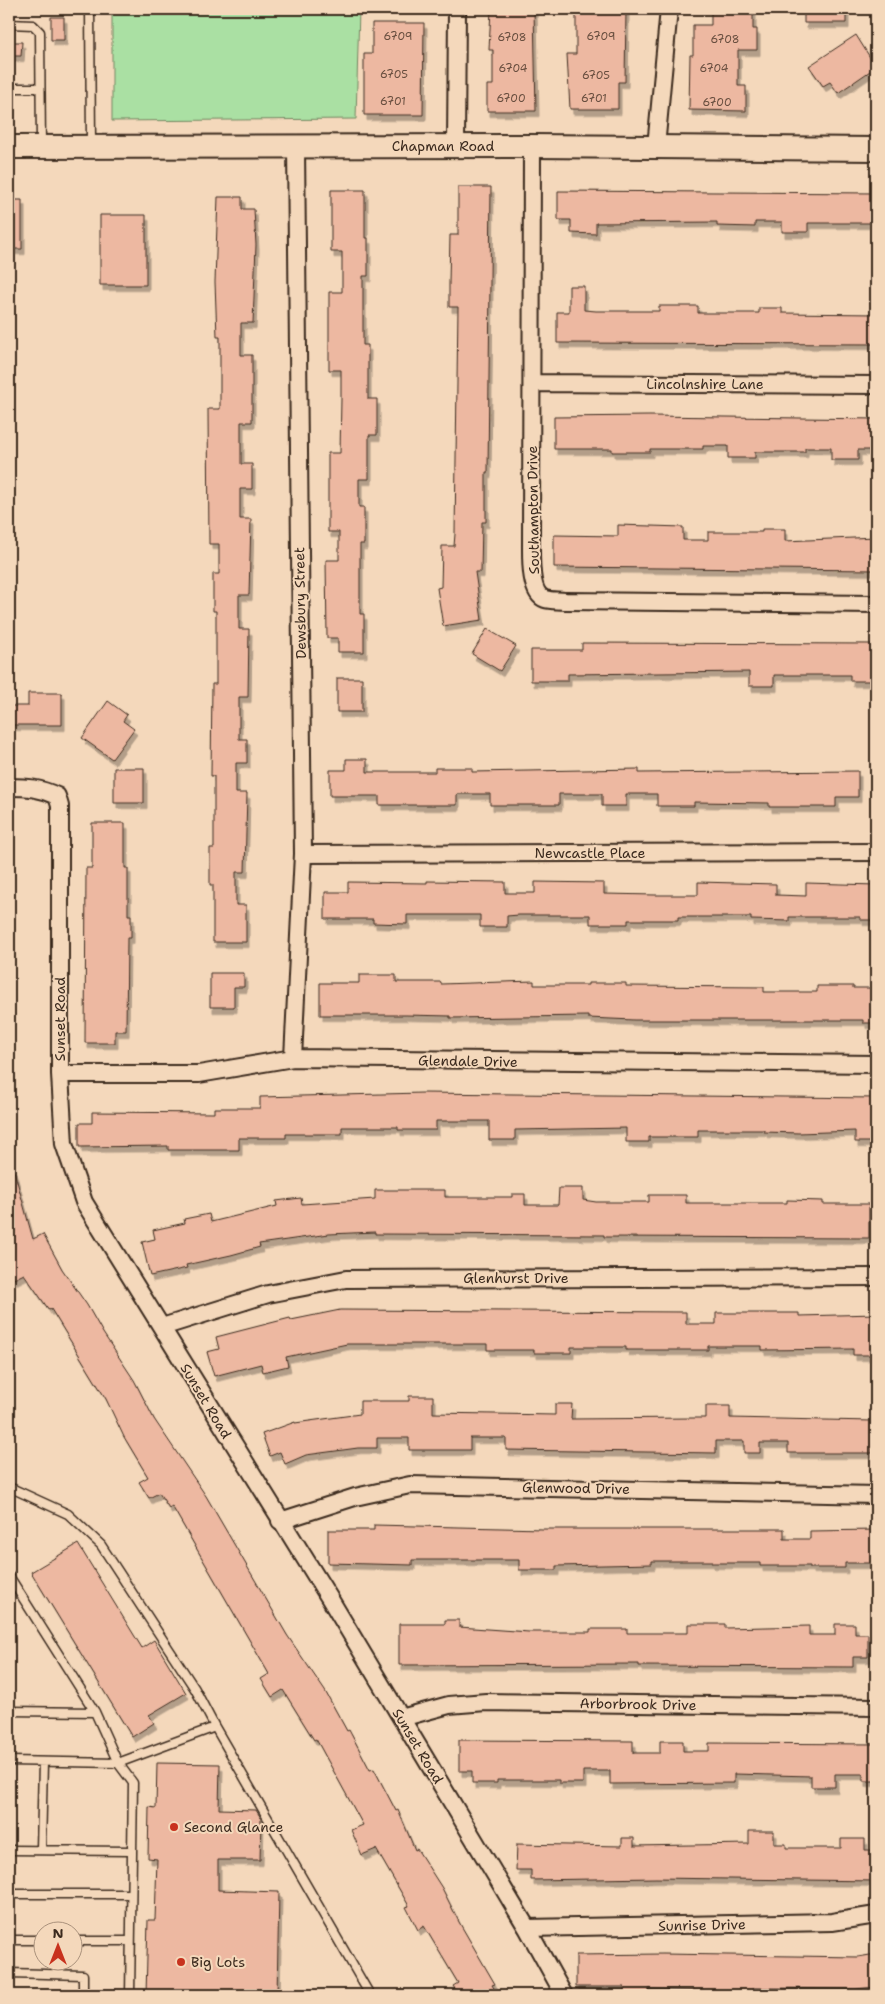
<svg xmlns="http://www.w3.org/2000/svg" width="885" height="2004" viewBox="0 0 885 2004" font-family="'Shantell Sans',sans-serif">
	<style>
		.green { fill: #aae0a3; stroke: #728560 }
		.building { fill: #edb8a1; stroke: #3b2a1e; filter: url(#shadow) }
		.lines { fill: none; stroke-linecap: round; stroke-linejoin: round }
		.lane-casing { stroke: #3b2a1e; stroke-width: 11 }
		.street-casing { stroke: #3b2a1e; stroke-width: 20 }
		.secondary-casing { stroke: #3b2a1e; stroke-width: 26 }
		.lane { stroke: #f4d8bb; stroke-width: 8 }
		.street { stroke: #f4d8bb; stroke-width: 16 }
		.secondary { stroke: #f4d8bb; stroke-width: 22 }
		.poi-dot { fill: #c8321e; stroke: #f4d8bb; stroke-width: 2 }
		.labels { text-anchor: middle; stroke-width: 4; stroke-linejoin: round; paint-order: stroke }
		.number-label { font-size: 11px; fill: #684e3f }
		.street-label { font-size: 14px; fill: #3b2a1e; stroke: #f4d8bb }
		.poi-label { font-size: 14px; fill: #3b2a1e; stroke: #f4d8bb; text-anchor: start }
	</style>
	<defs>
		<filter id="shadow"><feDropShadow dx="3" dy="5.5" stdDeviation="0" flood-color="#0004"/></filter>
	</defs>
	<rect width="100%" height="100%" fill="#f4d8bb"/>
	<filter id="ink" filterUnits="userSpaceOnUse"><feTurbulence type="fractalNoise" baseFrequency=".02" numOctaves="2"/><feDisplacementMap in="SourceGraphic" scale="10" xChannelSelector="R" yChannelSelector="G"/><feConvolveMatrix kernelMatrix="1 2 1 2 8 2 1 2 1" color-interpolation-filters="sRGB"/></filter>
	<g filter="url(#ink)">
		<!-- green -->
		<path class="green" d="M112,9H359L356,119L112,121Z"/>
		<!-- building -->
		<path class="building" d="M491,9H534L536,111H487V85H493V50H489Z
			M576,9H626L625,82H618V109H570L567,54H576Z
			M711,9H753V29H757V50H738V86H746V111L689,110L690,55H693V25H711Z
			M804,9H846V23H804Z
			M51,17H64V40H51Z
			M372,23H424L423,115H364V54H372Z
			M856,35L876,67L838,93L830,82L823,86L809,66Z
			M9,42H22L21,56H9Z
			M458,187H491L488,472H486V522H482L481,572H475L482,620L443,626L437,588L441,587L442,546H454L455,534L458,307H449V284L450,235H458Z
			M331,190H365V238H368V276H363V345H368V399H377V435H369V479H359V507H364V544H360V614H364V652H338V638H327L326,560H339V532H328V453H340L341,399V370H329V292H342V252H331Z
			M558,191L876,193V223H808V232H782V222H755V227L717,226V222L596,223V234L571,233V220H558Z
			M218,197H242V209H254L256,245L253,323H241V355H252V422H241V464H252V489H240V519H251L249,595H239V629H249L248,697H239V739H247V763H236V793H247L245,872H236V905H246V942H213V885H210V848H214V776H211L212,684H216V611H213V574H219V544H209L208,409H220V337H217L215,282Z
			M9,200H22V249H9Z
			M100,215H146V285H100Z
			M569,286H584V310L596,311H659V306H698V313H759V308H782V313L876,314V344L557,343V312H569Z
			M650,416L876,419V450H858V460H831V448H805V452H755V458H728V446H703V449H650V452H612V449H554V417Z
			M618,525L683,527V540H708V532H762V529H785V541L876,537V570L554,567V535L618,536Z
			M487,629L516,646L500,671L472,654Z
			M582,643L876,644V681H850V675H774V686H749V672L568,674V681H531V650H582Z
			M337,678H362V712H337Z
			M28,693H62V725H9V706H28Z
			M108,701L127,715L123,721L134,729L112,759L82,738Z
			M346,759H367V772H435V768H472V772L639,769V773L858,771V797H836V807H769V803L694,802V806H657V794H626V806H602V794H559V805H490V794H457V805H379V796H330V770H346Z
			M114,768H144V803H114Z
			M92,823H125V868H128V915H131V938H127L126,1031H115V1043H85L86,868H92Z
			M427,881L505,882V893H535V882L604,883V894L655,895H698V882L776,884V895L806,896V883L876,885V920H860V917H789V921L751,920V917H678V920H628V924H590V915H519L507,916V927H480V915H407V924L373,923V919H325V892H348V882L427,883Z
			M210,973H244V987H234V1007H210Z
			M359,975H396V982H441V984L534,981V985H588V983H626V986L764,987V992H817V986H853V988H876V1023H863V1020H634L588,1018V1016L450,1018V1016L406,1015H320V983H359Z
			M423,1093L876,1098V1142H855V1131L799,1133L764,1132V1130H698V1137H649V1142H626V1128L515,1130V1140H489V1121H436V1130H398V1127H342V1134H286V1138H239V1150H168V1146L79,1147V1123H92V1112L214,1113V1108H260V1097Z
			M13,1167L33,1239L43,1234L62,1269L87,1305L103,1333L134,1380L154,1419L206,1496L287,1635L325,1691L347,1731L349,1730L370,1770L374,1769L396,1811L398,1810L415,1850L417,1849L442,1888L459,1922L495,1984L492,1985L498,1995H459L453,1986L458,1983L424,1926L418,1930L406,1907L409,1906L376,1849L362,1855L351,1830L363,1825L316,1739L314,1740L283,1690L272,1697L261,1679L269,1674L172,1506L169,1508L159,1493L149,1498L139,1482L148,1477L124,1437L106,1399L51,1309L49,1310L24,1274L14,1279L9,1270V1168Z
			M559,1188H583V1200L596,1202H649V1195H686V1203H787V1200L823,1201V1204H869V1238L604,1237V1235L375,1234V1232L329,1234L259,1244L260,1247L231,1255L186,1265L187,1268L150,1276L142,1242L155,1239L153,1230L185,1223L184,1219L209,1214L211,1222L277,1206L276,1201L301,1198L302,1204L375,1199V1190H445V1197H512V1194H525V1205H558Z
			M340,1310L686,1312V1324H716V1313H799V1316L876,1314V1355H853V1349L762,1350V1346H708V1350H626V1347H571V1353H534V1350H487V1344H347L286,1357L288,1366L263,1372L261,1364L214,1376L207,1352L219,1349L216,1337L290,1318L291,1320Z
			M409,1396H433V1413L555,1415V1404H572L571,1419L693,1418H706V1406H730V1418L872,1421V1453H788V1443H760V1453H744V1441H716V1453L506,1450V1438H470V1450H409V1438H377V1448H358L306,1455L285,1464L280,1452L270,1456L262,1434L295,1422V1423L360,1414V1401H409Z
			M374,1525L543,1529H784V1539H810V1531L876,1530V1563H845V1568H810V1566H760V1563H711V1561H652V1564L556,1566V1570H519V1560H412V1565L328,1563V1530H374Z
			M78,1544L142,1648L154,1640L186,1693L149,1715L154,1723L132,1737L31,1572Z
			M445,1620H459V1627L529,1632H590V1629H627V1633H688V1624H725V1628L809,1626V1635H835V1624H855V1634H868V1657H853V1667L639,1666V1664L399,1665V1624H445Z
			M459,1740L633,1741V1753H660V1741H683V1751H709V1743L876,1744V1781H863V1774H835V1787H811V1776L734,1774V1783L610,1784V1771H583V1783H559V1780H497V1783H472V1771H459Z
			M157,1763L220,1764L219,1809L256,1810L261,1818L260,1860H218V1890L279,1892L277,1995H146L148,1920H155L157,1859L148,1858L149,1807L156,1808Z
			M749,1831H774V1844H786V1848H841V1839H865V1850H876V1881L656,1878L531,1880V1870H516L517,1844L622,1846V1838H634V1846L749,1844Z
			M662,1954L858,1957L876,1954V1987L855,1989L754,1988V1992L649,1989V1995H624V1987H576V1955Z"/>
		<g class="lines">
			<!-- lane casing -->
			<g class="lane-casing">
				<path id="lane" d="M90,9L91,144
					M9,24L33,25L40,32L41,146
					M9,88H40
					M9,1487L68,1514L101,1545L195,1689L215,1727
					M9,1576L95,1712L118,1763L133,1783L130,1995
					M9,1711L95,1712
					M9,1761L118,1763L215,1727L370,1995
					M9,1850L131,1851
					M41,1850L43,1762
					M9,1894H130
					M9,1940H42
					M72,1941H129
					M9,1973L83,1975V1995"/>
			</g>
			<!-- street casing -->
			<g class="street-casing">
				<path id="street" d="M456,146L457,9
					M532,146L531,545C531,559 530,594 545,599C551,601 559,600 565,601L876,604
					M656,147L669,9
					M533,383L876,385
					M9,787C27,787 40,788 57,796L60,806V1074L64,1144L84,1202L330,1599L527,1928L564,1995
					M303,854L876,852
					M293,1058L303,854L296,147
					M60,1074H199L293,1058L876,1064
					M162,1327L268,1294L346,1279L876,1277
					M280,1521L355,1497L410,1485L876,1495
					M401,1718L449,1705L486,1702L876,1707
					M527,1928L832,1922L876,1915"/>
			</g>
			<!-- secondary casing -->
			<g class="secondary-casing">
				<path id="secondary" d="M9,147L532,146L876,149"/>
			</g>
			<!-- lane -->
			<use href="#lane" class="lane"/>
			<!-- street -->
			<use href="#street" class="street"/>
			<!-- secondary -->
			<use href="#secondary" class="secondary"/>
		</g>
	</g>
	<!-- markers -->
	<g class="poi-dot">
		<circle cx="174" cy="1827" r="5"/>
		<circle cx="181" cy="1962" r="5"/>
	</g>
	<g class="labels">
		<!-- number labels -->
		<g class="number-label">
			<text x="398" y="40">6709</text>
			<text x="601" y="40">6709</text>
			<text x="512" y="41">6708</text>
			<text x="725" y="43">6708</text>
			<text x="513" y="72">6704</text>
			<text x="714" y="72">6704</text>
			<text x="394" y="78">6705</text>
			<text x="596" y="79">6705</text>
			<text x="511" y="102">6700</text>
			<text x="594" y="102">6701</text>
			<text x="393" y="105">6701</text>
			<text x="717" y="106">6700</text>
		</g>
		<!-- street labels -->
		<g class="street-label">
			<text x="443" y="151">Chapman Road</text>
			<text x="705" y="389">Lincolnshire Lane</text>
			<text transform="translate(533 510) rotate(-91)" y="5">Southampton Drive</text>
			<text transform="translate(300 603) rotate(-91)" y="5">Dewsbury Street</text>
			<text x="590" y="858">Newcastle Place</text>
			<text transform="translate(60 1019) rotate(-90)" y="5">Sunset Road</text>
			<text transform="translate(468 1061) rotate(1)" y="5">Glendale Drive</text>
			<text x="516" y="1283">Glenhurst Drive</text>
			<text transform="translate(206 1401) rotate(59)" y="5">Sunset Road</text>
			<text transform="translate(576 1488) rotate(1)" y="5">Glenwood Drive</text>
			<text transform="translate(638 1704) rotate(1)" y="5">Arborbrook Drive</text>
			<text transform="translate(418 1746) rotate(59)" y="5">Sunset Road</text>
			<text transform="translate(702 1925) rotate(-1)" y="5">Sunrise Drive</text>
		</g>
		<!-- poi labels -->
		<g class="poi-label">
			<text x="184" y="1832">Second Glance</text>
			<text x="191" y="1967">Big Lots</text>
		</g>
	</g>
	<!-- margin -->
	<rect width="885" height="2004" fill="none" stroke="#f4d8bb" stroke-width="30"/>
	<rect x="15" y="15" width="855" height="1974" fill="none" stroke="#3b2a1e" stroke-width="2" filter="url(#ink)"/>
	<!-- north arrow -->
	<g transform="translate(58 1946)"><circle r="24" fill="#f4d8bb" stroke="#aa927c"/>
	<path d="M0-4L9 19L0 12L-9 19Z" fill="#c8321e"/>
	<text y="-8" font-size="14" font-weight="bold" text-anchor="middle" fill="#3b2a1e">N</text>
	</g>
</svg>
